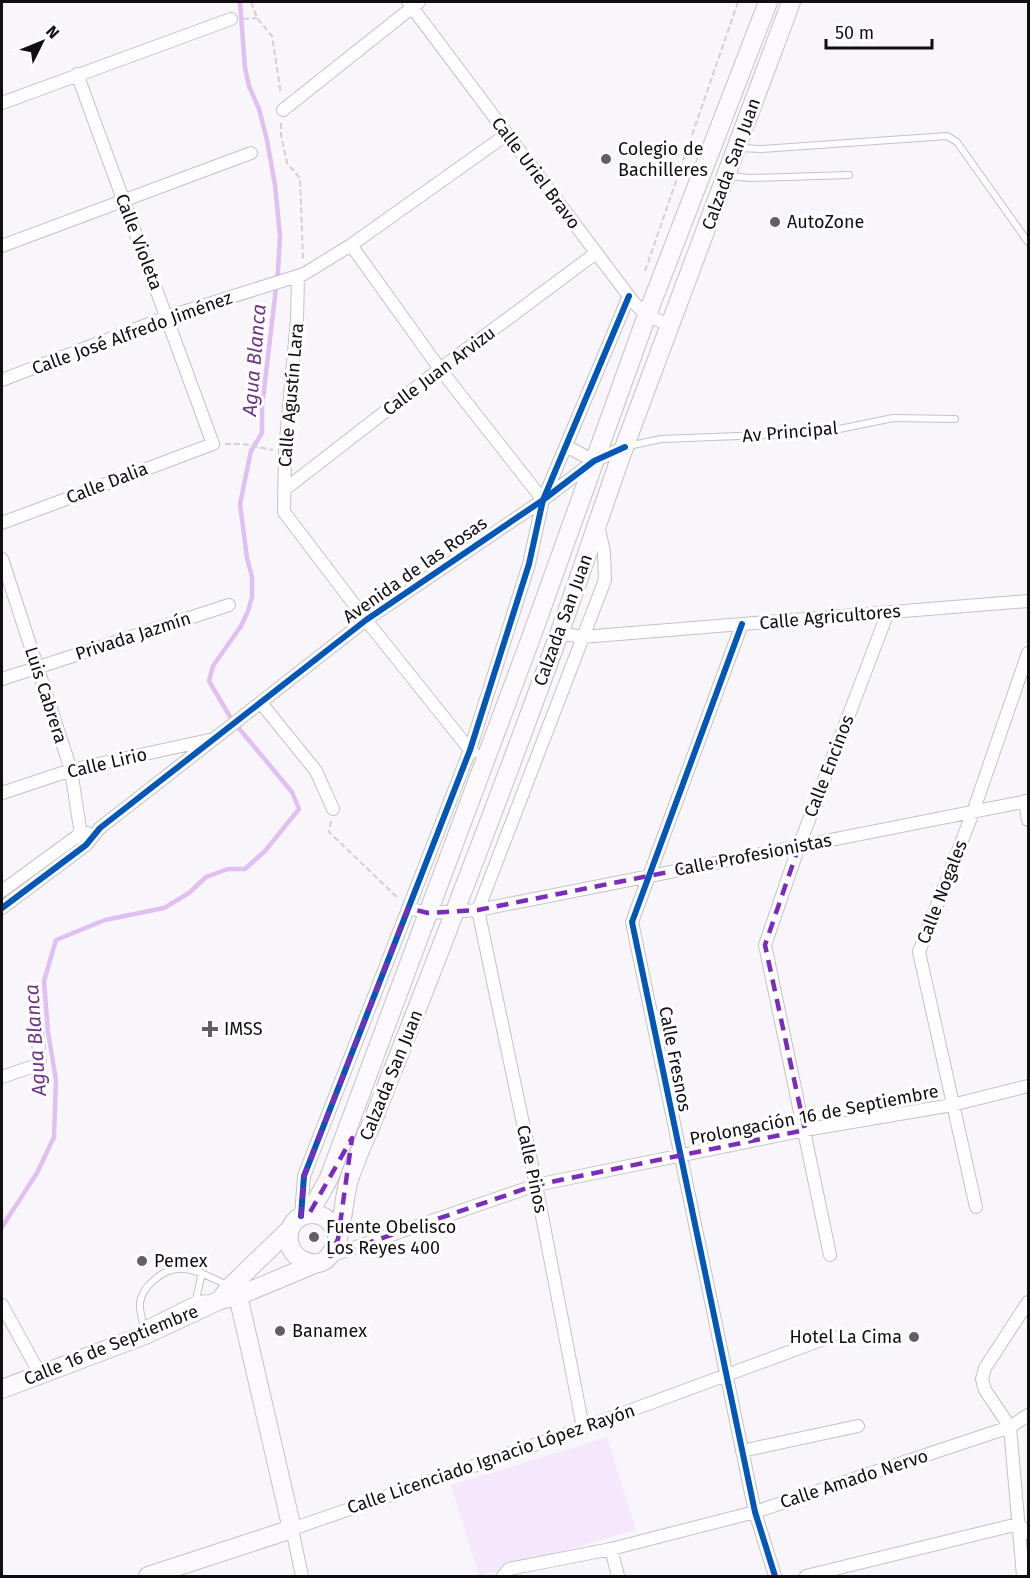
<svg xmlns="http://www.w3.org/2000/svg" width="1030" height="1578" viewBox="0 0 1030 1578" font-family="'Fira Sans',sans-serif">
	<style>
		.green { fill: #f5e8fd }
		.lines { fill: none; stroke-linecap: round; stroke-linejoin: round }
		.stream { stroke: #e0bff3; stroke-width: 4.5 }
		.lane-casing { stroke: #c5c2c7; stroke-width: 8 }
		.street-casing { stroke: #c5c2c7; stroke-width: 14 }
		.secondary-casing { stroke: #c5c2c7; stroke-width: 20 }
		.path { stroke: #d2d1d2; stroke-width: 2; stroke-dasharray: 6 3; stroke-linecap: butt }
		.lane { stroke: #fefefe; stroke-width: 6 }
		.street { stroke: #fefefe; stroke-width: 12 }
		.secondary { stroke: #fbf9fc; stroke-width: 18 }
		.cycleway-casing { stroke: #fff; stroke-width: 10 }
		.cycleway { stroke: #0057b8; stroke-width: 6 }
		.marked { fill: none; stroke: #7b2cbf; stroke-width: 4.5; stroke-dasharray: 12 8; stroke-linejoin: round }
		.poi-dot { fill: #625f64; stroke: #fff; stroke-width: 2 }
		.labels { text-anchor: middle; stroke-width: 6; stroke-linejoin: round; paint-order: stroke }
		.poi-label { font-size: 18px; fill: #110d13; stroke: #fff; text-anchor: start }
		.street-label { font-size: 18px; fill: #110d13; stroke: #fff }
		.water-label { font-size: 20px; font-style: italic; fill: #6e3489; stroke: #fff }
	</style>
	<rect width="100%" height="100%" fill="#f9f6fb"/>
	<!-- green -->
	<path class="green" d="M607,1437L636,1530L479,1576L451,1485Z"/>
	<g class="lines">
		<!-- stream -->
		<path class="stream" d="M2,1227L37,1173L54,1137L56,1080L48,1032L44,981L56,940L105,920L164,908L189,893L206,877L228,869H245L265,851L299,809L292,792L232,720L209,681L213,666L241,626L248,611L252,597V577L247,558L240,504L251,451L262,433V407L278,271L280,236L275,185L267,140L259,109L249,86L245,68L240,2"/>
		<!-- lane casing -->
		<g class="lane-casing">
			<path id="lane" d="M741,148L761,149L947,136L957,142L1028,242
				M727,176L750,178L849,175
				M628,446L661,439L820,433L893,418L955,419
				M196,1299L202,1273
				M144,1325L196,1299L212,1298
				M144,1331C144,1323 139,1312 140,1303C141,1293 147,1286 154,1280C178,1258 202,1273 227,1285"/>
		</g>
		<!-- street casing -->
		<g class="street-casing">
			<path id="street" d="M408,2L634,303L647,315L671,326
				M2,103L231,19
				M283,110L419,2
				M351,245L440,369L543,500
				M2,246L251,153
				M298,277L297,319L285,451L284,512L366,620L470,750L473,752
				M2,380L167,317L304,274L351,245L506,135
				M566,446L594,461
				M284,490L440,369L596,253
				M2,523L213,444L77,74
				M2,559L71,770L81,835L86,845
				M742,624L632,922L755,1512L775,1576
				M559,633L582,637L1028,601
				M2,679L229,605
				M261,703L316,771L333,809
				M2,793L71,770L209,740
				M1025,801L1028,820
				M2,891L76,837L87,833
				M2,908L86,845L100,828L366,620L543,500L594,461L625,447
				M408,908L428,913L478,910L1028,801
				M478,910L536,1185L583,1428
				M478,910L605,580L604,552L598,525
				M2,1077L40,1064L34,994
				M976,1207L919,952L973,812L1028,653
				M301,1216L304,1176L470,750L529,564L543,500L629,296
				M830,1255L765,945L799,846L888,612
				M330,1256L536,1185L805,1130L952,1105L1028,1086
				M2,1305L41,1376
				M742,1451L858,1426
				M611,1549L618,1576
				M302,1576L292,1529L583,1428L832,1336
				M503,1576L509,1569L611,1549L755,1512L1010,1427L1028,1415
				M806,1576L1018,1524L1028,1533
				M1023,1576L1010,1427L985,1390L982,1379L985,1368L1028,1302"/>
		</g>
		<!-- secondary casing -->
		<g class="secondary-casing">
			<path id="secondary" d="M309,1214L329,1178L532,635L647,315L768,2
				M338,1239C330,1200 284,1211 289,1242C290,1249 295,1256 301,1259C344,1283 341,1201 349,1180C355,1161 363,1143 371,1125C436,962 499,799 559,634C582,571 602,508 625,445C681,298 736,150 791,2
				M223,1296L230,1287L290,1229
				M2,1389L145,1335L220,1300L238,1296L317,1263
				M148,1576L292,1529L238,1296L230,1287"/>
		</g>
		<!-- path -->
		<path class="path" d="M251,2L257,18L272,36L281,94
			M243,19L257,18
			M281,123V135L287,163L300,178L303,259
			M645,271L738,2
			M225,444H243L273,450
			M331,821L329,832L399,899"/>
		<!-- lane -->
		<use href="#lane" class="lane"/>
		<!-- street -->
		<use href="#street" class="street"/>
		<!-- secondary -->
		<use href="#secondary" class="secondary"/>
		<!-- cycleway casing -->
		<g class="cycleway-casing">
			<path id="cycleway" d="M742,624L632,922L755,1512L775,1576
				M2,908L86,845L100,828L366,620L543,500L594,461L625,447
				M301,1216L304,1176L470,750L529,564L543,500L629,296"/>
		</g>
		<!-- cycleway -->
		<use href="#cycleway" class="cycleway"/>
	</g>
	<!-- marked area -->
	<path class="marked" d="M799,846L765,945L805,1130L536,1185L330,1256L338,1239L352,1138L309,1214L301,1216L304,1176L408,908L428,913L478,910Z"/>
	<!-- markers -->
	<g class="poi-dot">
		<circle cx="606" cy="159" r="6"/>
		<circle cx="775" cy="222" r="6"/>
		<path d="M207 1020h6v6h6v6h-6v6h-6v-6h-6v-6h6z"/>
		<circle cx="314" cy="1237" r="6"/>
		<circle cx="142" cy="1261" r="6"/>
		<circle cx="280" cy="1331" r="6"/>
		<circle cx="914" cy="1337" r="6"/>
	</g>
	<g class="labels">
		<!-- poi labels -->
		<g class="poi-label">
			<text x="618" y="155">Colegio de<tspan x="618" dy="21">Bachilleres</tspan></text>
			<text x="787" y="228">AutoZone</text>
			<text x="224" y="1035">IMSS</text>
			<text x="326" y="1233">Fuente Obelisco<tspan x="326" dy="21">Los Reyes 400</tspan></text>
			<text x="154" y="1267">Pemex</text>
			<text x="292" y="1337">Banamex</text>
			<text x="902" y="1343" text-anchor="end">Hotel La Cima</text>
		</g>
		<!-- street labels -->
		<g class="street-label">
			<text transform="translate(731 164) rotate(-70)" y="6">Calzada San Juan</text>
			<text transform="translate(536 173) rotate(53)" y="6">Calle Uriel Bravo</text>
			<text transform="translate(139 242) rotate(69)" y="6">Calle Violeta</text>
			<text transform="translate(132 333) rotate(-20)" y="6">Calle José Alfredo Jiménez</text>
			<text transform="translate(439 371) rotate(-37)" y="6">Calle Juan Arvizu</text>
			<text transform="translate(291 395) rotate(-85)" y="6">Calle Agustín Lara</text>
			<text transform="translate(790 432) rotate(-5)" y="6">Av Principal</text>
			<text transform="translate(107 483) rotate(-21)" y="6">Calle Dalia</text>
			<text transform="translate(415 570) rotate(-35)" y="6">Avenida de las Rosas</text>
			<text transform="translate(830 617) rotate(-5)" y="6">Calle Agricultores</text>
			<text transform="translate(563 620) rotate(-70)" y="6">Calzada San Juan</text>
			<text transform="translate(133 636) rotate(-18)" y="6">Privada Jazmín</text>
			<text transform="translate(46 695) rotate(72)" y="6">Luis Cabrera</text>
			<text transform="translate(107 763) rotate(-13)" y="6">Calle Lirio</text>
			<text transform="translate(829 766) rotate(-69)" y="6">Calle Encinos</text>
			<text transform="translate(753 855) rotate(-11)" y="6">Calle Profesionistas</text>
			<text transform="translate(942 892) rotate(-69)" y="6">Calle Nogales</text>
			<text transform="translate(675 1059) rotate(79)" y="6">Calle Fresnos</text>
			<text transform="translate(391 1075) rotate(-68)" y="6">Calzada San Juan</text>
			<text transform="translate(814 1115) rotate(-11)" y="6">Prolongación 16 de Septiembre</text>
			<text transform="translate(532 1169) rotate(78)" y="6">Calle Pinos</text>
			<text transform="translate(111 1345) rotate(-22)" y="6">Calle 16 de Septiembre</text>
			<text transform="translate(491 1459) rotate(-19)" y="6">Calle Licenciado Ignacio López Rayón</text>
			<text transform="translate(854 1479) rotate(-18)" y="6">Calle Amado Nervo</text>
		</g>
		<!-- water labels -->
		<g class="water-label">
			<text transform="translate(254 360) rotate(-85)" y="7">Agua Blanca</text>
			<text transform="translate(35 1040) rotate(-94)" y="7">Agua Blanca</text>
		</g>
	</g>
	<!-- border -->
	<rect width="1030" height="1578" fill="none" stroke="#110d13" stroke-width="6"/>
	<!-- north arrow -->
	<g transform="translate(42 42) rotate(47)" stroke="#ffffff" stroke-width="4.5" paint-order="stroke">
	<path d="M0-4.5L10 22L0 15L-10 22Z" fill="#110d13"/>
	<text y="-9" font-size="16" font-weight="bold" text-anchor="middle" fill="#110d13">N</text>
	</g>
	<!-- scale -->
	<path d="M826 39v9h106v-9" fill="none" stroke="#110d13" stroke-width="3"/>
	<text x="835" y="39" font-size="18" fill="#110d13" stroke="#ffffff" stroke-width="4.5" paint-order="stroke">50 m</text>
</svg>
